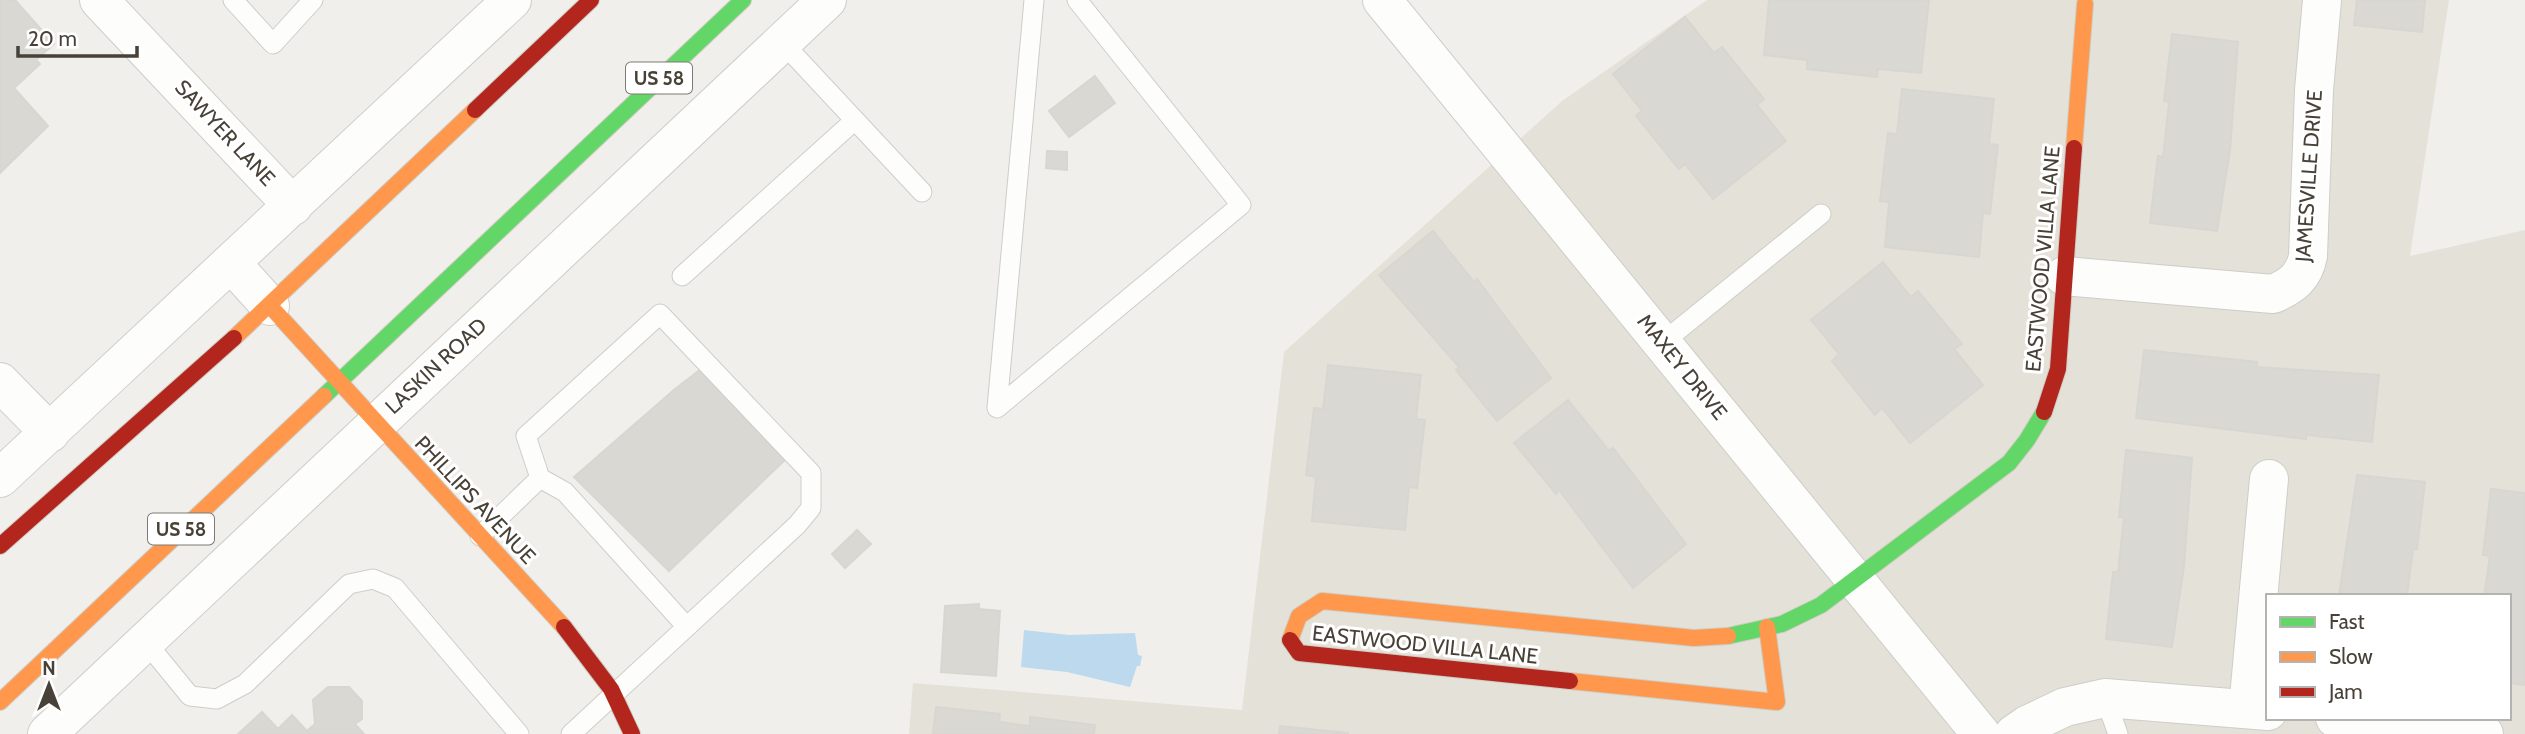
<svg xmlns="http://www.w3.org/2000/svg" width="2525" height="734" viewBox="0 0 2525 734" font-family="Cabin,sans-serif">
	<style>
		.residential { fill: #e4e1d8; fill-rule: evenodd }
		.water { fill: #bcd9ee }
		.building { fill: #dad8d3; stroke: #d8d6d1; stroke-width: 2 }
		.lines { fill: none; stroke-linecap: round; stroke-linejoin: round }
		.lane-casing { stroke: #cecdc8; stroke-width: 21 }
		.street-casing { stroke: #cecdc8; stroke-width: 40 }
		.fast-casing { stroke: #cfccc2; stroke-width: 18 }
		.slow-casing { stroke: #cfccc2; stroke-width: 18 }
		.jam-casing { stroke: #cfccc2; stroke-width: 18 }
		.lane { stroke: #fdfdfc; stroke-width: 19 }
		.street { stroke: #fdfdfc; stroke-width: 38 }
		.fast { stroke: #63d668; stroke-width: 16 }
		.slow { stroke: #ff974d; stroke-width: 16 }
		.jam { stroke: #b3261e; stroke-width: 16 }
		.labels { text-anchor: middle; stroke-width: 6; stroke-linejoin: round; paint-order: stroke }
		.shield { fill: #fff; stroke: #7e7a73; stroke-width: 2 }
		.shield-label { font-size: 19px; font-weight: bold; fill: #474137 }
		.street-label { font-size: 21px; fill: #474137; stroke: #fff }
	</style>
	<rect width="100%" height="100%" fill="#f0efeb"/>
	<!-- residential -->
	<path class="residential" d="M1707,0H2449L2410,256L2525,230V734H909L913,683L1242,710L1284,352L1562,101ZM2268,596H2509V718H2268Z"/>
	<!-- water -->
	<path class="water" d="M1024,630L1069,635L1135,633L1138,655L1142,656L1140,666H1137L1130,687L1067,672L1021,667Z"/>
	<!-- building -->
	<path class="building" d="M0,0H15L54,44L36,60L40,64L14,88L48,126L0,173Z
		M1769,0H1929L1921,73L1878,69L1877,77L1807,69V60L1764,55Z
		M2357,0H2425L2422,32L2354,25Z
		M1685,17L1714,53L1722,47L1764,99L1757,105L1786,141L1713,199L1685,164L1679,169L1636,116L1642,111L1613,74Z
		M2172,34L2238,42L2230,151L2217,231L2150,223L2158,156L2163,157L2169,102L2164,101Z
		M1095,76L1115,103L1069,137L1049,111Z
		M1902,89L1994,99L1989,144L1998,145L1990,214L1983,213L1979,257L1885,247L1889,202L1880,201L1888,133L1897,134Z
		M1047,151L1067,152V170L1046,168Z
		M1433,231L1474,282L1477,279L1551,378L1497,421L1456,370L1459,367L1379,275Z
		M1883,262L1911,297L1918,291L1962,344L1954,349L1983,385L1910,443L1882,408L1875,415L1832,361L1839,354L1811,320Z
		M2144,350L2257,362V367L2379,375L2372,442L2306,435V439L2136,418Z
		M1328,365L1421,375L1416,419L1425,420L1417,488L1409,487L1405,530L1312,521L1316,477L1306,475L1314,408L1323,409Z
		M701,369L786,459L669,571L574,477L675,389Z
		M1568,400L1609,451L1613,448L1686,544L1633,588L1559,490L1556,494L1514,443Z
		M2126,450L2192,458L2184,566L2172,647L2106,639L2113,572H2118L2124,517H2119Z
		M2357,475L2425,482L2417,549H2413L2407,596H2339Z
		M2491,489L2525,493V685L2509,683V596H2484L2490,556L2483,555Z
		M857,530L871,544L845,568L832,554Z
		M979,604V609L1000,611L996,676L941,672L945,606Z
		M328,687H349L362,701V719L355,724L364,734H238L262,712L278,729L292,715L307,731L315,724L313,700Z
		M936,707L1000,714L999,722L1030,726V717L1095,725L1094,734H933Z
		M1280,726L1348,733V734H1279Z"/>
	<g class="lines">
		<!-- lane casing -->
		<g class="lane-casing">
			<path id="lane" d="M233,0L273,44L313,0
				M1034,0L997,408L1241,205L1077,0
				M782,42L922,192
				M682,276L855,120
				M1662,343L1821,214
				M540,478L565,492L686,626
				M480,536L540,478L526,436L660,314L811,473V508L797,525L571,734
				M145,641L190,696L217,699L245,684L349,584L373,579L395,588L519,734
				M2105,698L2118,734"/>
		</g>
		<!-- street casing -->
		<g class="street-casing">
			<path id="street" d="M99,0L293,206
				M1382,0L1981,734
				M232,264L270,306
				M2064,276L2273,294C2292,286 2304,277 2308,256L2314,90L2322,0
				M0,382L50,433
				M0,478L512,0
				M2248,709L2269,479
				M2335,718L2484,734
				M47,734L827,0
				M2014,734L2027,725L2065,707L2105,698L2268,711"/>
		</g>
		<!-- fast casing -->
		<g class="fast-casing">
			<path id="fast" d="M324,396L743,0
				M1728,636L1782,624L1821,605L2009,463L2027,440L2044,412"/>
		</g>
		<!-- slow casing -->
		<g class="slow-casing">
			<path id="slow" d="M2074,148L2085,4
				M270,306L564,627
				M234,338L475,110
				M1290,640L1299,616L1322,601L1694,638L1728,636
				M1570,681L1777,702L1767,627
				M0,702L324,396"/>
		</g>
		<!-- jam casing -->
		<g class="jam-casing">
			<path id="jam" d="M475,110L591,0
				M2044,412L2058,369L2074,148
				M0,546L234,338
				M564,627L611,689L632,734
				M1290,640L1299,653L1570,681"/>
		</g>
		<!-- lane -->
		<use href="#lane" class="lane"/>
		<!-- street -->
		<use href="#street" class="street"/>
		<!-- fast -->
		<use href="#fast" class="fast"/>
		<!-- slow -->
		<use href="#slow" class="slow"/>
		<!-- jam -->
		<use href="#jam" class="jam"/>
	</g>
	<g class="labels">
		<!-- shield labels -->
		<g class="shield">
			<rect x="626" y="62.5" width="66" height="31" rx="5"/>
			<rect x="148" y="513.5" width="66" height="31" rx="5"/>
		</g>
		<g class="shield-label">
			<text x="659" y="85">US 58</text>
			<text x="181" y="536">US 58</text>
		</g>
		<!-- street labels -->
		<g class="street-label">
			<text transform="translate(225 133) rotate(47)" y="7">SAWYER LANE</text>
			<text transform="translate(2309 176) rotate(-86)" y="7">JAMESVILLE DRIVE</text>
			<text transform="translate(2043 259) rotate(-85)" y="7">EASTWOOD VILLA LANE</text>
			<text transform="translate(436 366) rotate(-43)" y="7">LASKIN ROAD</text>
			<text transform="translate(1682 367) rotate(51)" y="7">MAXEY DRIVE</text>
			<text transform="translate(475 500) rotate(47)" y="7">PHILLIPS AVENUE</text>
			<text transform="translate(1425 645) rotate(6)" y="7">EASTWOOD VILLA LANE</text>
		</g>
	</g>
	<!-- legend -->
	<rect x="2266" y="594" width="245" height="126" fill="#ffffff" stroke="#b5b3af" stroke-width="2"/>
	<rect x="2280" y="617" width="35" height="10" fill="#63d668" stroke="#b5b3af" stroke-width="2"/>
	<text x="2329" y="629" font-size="21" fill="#474137">Fast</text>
	<rect x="2280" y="652" width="35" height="10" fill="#ff974d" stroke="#b5b3af" stroke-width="2"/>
	<text x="2329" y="664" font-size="21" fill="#474137">Slow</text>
	<rect x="2280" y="687" width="35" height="10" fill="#b3261e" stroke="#b5b3af" stroke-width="2"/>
	<text x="2329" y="699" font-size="21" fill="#474137">Jam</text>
	<!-- north arrow -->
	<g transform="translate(49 685)" stroke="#ffffff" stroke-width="5" paint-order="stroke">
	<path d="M0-5L12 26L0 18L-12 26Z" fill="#474137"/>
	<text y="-10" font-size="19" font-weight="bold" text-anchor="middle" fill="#474137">N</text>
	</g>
	<!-- scale -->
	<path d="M18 46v10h119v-10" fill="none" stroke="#474137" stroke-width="3.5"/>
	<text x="28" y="46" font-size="21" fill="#474137" stroke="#ffffff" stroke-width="5" paint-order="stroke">20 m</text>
</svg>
